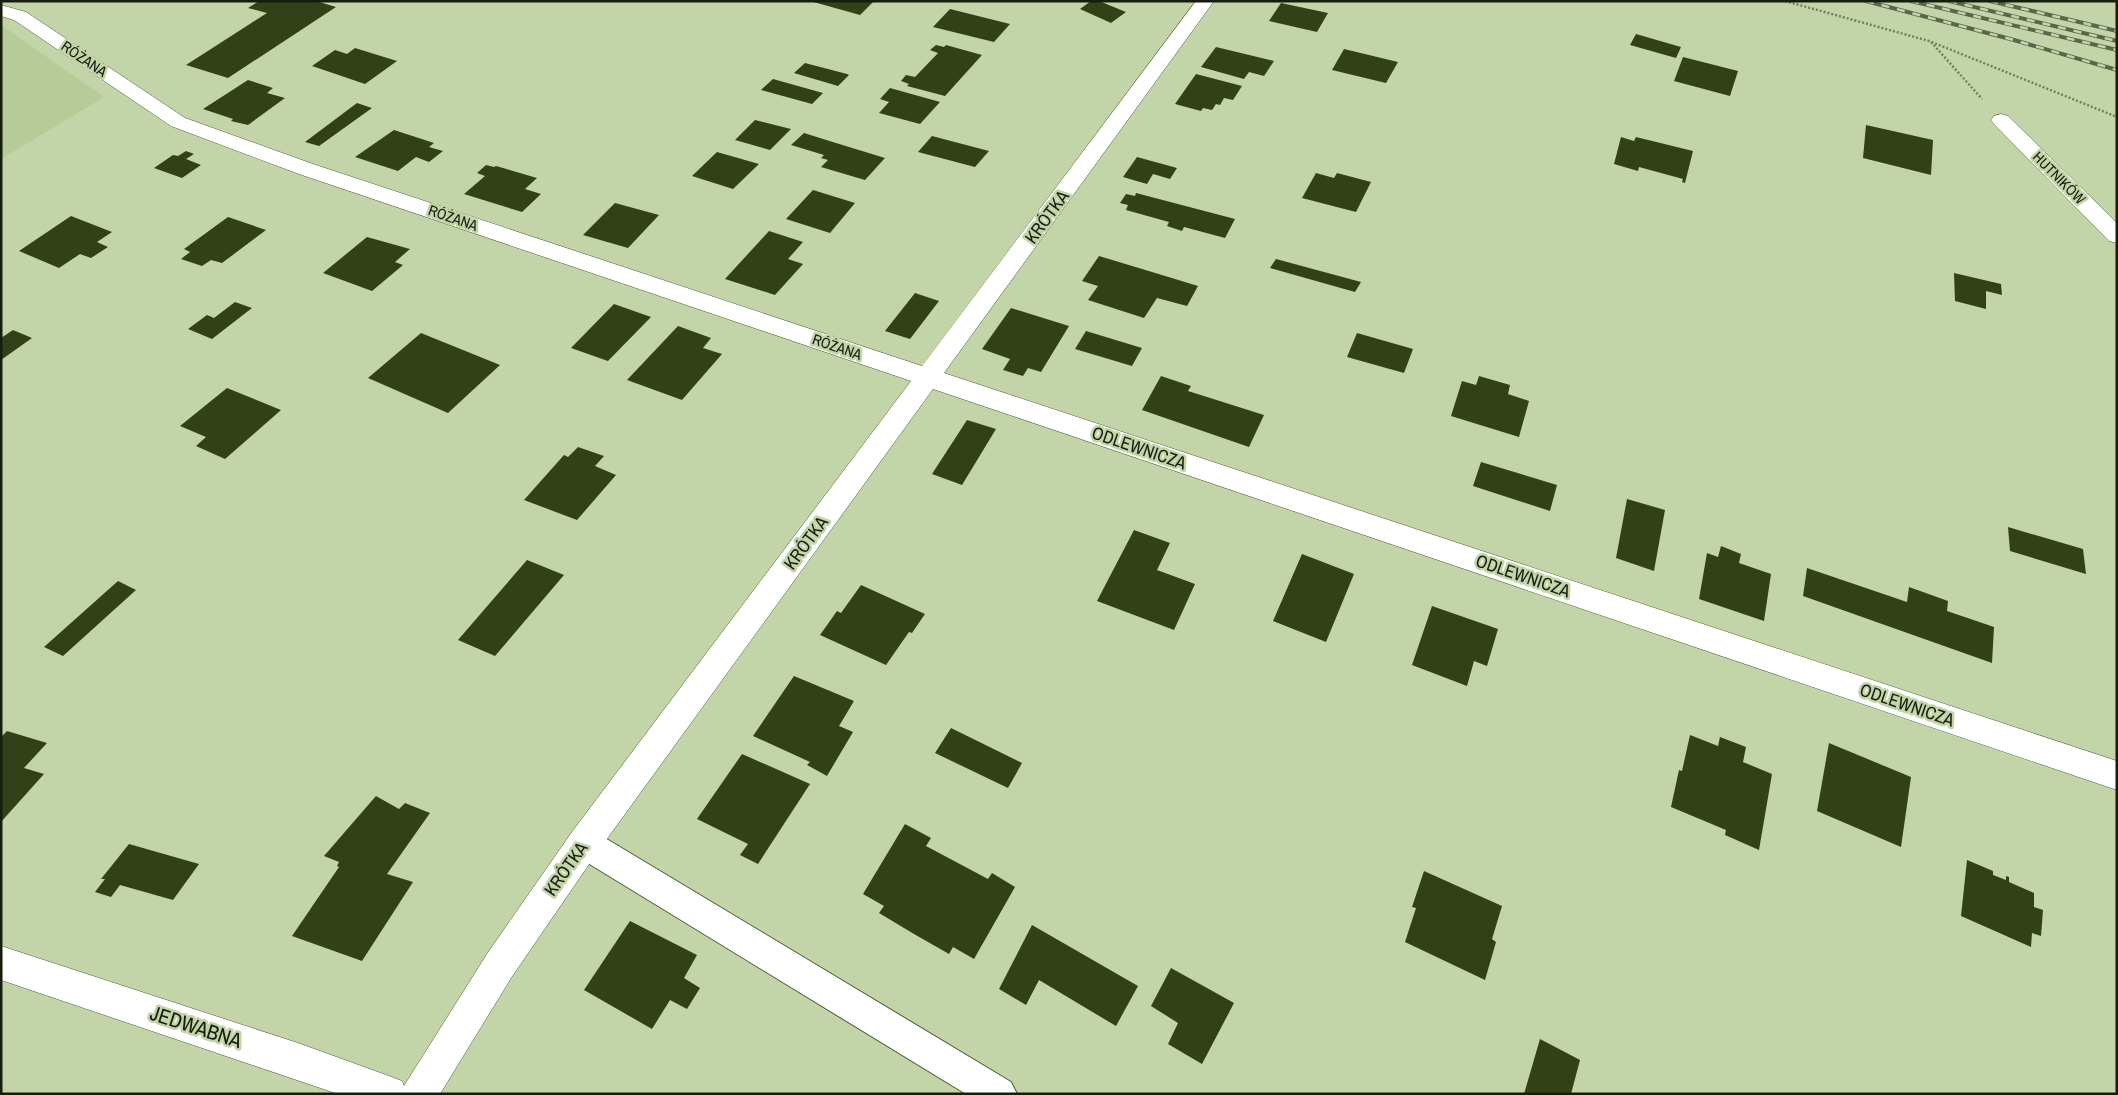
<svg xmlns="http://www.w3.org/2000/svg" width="2118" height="1095" viewBox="0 0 2118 1095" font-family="'Archivo Narrow',sans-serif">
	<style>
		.built { fill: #b7cb98 }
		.building { fill: #334118 }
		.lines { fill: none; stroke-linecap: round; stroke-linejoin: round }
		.service-casing { stroke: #4c5a33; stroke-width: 2 }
		.minor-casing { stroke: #4c5a33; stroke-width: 1 }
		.path { stroke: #727f5f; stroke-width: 2.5; stroke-dasharray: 2 2; stroke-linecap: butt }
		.service { fill: #fff; fill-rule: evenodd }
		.minor { fill: #fff; fill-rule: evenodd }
		.rail-casing { stroke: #5a6549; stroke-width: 4 }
		.rail { stroke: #c3d5a8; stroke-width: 2.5; stroke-dasharray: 8; stroke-linecap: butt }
		.labels { text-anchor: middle; stroke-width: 5; stroke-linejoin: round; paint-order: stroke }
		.far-street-label { font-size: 15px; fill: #171d0d; stroke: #c3d5a8 }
		.street-label { font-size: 18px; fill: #171d0d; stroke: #c3d5a8 }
		.near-street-label { font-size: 21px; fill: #171d0d; stroke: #c3d5a8 }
	</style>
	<rect width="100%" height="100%" fill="#c3d5a8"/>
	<!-- built -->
	<path class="built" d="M1,25L104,97L1,159Z"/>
	<!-- building -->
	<path class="building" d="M259,1H316L336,7L228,78L186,65L267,13L248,8Z
		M810,1H874L860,15Z
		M1091,1H1099L1126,12L1111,23L1080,9Z
		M1281,3L1328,13L1317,32L1269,21Z
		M950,9L1010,24L994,42L933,27Z
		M1636,34L1681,47L1676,58L1630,45Z
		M936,45L944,47L946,45L982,55L945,96L907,86L909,84L901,81L906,75L915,77L938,53L930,50Z
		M1216,47L1274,61L1264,76L1249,72L1244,79L1201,67Z
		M355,48L397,61L365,84L312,66L335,50L347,54Z
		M1344,49L1398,62L1386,83L1332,70Z
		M1683,57L1738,71L1730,96L1674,81Z
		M805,63L847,74L849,75L838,86L794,73Z
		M1196,74L1242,86L1233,100L1224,98L1220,105L1216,104L1212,110L1203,108L1201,111L1175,104Z
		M773,79L823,93L812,104L761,90Z
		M248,80L273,88L267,93L285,98L248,125L231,121L233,119L203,109Z
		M890,88L940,102L920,124L879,113L889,102L880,99Z
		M357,103L372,108L319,146L305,142Z
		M755,120L791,129L770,150L735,140Z
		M1866,125L1933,140L1931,175L1863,158Z
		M394,130L434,143L429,147L443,151L429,162L416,157L398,171L355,157Z
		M804,133L836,143L885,158L865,180L821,167L828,160L821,158L824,155L791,145Z
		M932,136L989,151L975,167L918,152Z
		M1621,137L1634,141L1636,137L1693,151L1685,183L1682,182L1683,179L1639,167L1638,171L1614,164Z
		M186,151L194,154L186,159L201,165L182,178L154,168L173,155L178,156Z
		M717,152L759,164L733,189L692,176Z
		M1137,157L1177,168L1170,179L1153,174L1147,184L1123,177Z
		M486,165L494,167L496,166L537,178L525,189L541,194L522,212L464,194L485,176L477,173Z
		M1316,173L1334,178L1337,173L1371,182L1356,212L1302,198Z
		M813,190L855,203L830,233L786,219Z
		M1136,193L1235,219L1225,238L1184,227L1182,231L1167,226L1169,222L1126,210L1128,205L1120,203L1126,194L1135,196Z
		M615,203L659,215L628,248L583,235Z
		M71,216L112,232L97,242L108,247L91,258L80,254L59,268L19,251Z
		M228,217L266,230L222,263L211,260L202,266L181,259L190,252L184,249Z
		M769,231L803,242L788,259L803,264L775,295L725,279Z
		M367,237L410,249L395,262L403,265L372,291L323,273Z
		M1099,256L1162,275L1198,286L1187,306L1157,298L1144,318L1088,300L1098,286L1082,281Z
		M1276,259L1361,282L1355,292L1270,268Z
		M1954,273L2001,284L2002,295L1986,291V309L1955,301Z
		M915,293L939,301L910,339L885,331Z
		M235,302L252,308L212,339L188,329L207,315L214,318Z
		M614,304L651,317L608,361L571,348Z
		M1011,308L1069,326L1041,372L1028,368L1023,376L1003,370L1010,359L982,349Z
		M678,326L711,338L703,348L722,354L682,400L627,380Z
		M13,330L32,338L1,360V338Z
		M1086,331L1142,348L1132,366L1075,349Z
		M421,333L500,365L448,413L368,378Z
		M1357,333L1413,349L1404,373L1347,357Z
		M1161,376L1191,386L1188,391L1264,415L1249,447L1142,410Z
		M1479,376L1510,385L1508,394L1529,401L1519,437L1451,416L1462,381L1476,385Z
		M227,388L281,410L225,459L196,446L206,437L180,426Z
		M967,420L996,429L962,485L932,474Z
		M578,447L604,456L595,466L616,475L577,520L524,500L564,455L568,457Z
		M1481,462L1557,485L1550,511L1473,486Z
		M1627,499L1665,510L1654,571L1616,558Z
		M2008,527L2083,549L2086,574L2010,551Z
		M1134,530L1170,543L1157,570L1195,584L1174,630L1097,601Z
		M1721,546L1741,554L1739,563L1771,574L1764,621L1699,599L1707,553L1718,557Z
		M1302,554L1354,574L1326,642L1273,621Z
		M527,560L564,575L495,656L458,640Z
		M1807,568L1907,602L1909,587L1948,601L1947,611L1994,627L1992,663L1803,596Z
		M118,581L136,590L63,656L44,647Z
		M861,585L925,614L912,633L909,632L886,665L820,635L837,611L841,613Z
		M1432,606L1498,629L1487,666L1474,661L1467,686L1412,665Z
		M794,676L854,701L839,726L853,732L827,776L807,765L810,762L753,736Z
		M951,728L1022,763L1008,788L935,753Z
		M7,731L47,743L24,768L44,774L1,822V737Z
		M1690,735L1718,746L1720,737L1746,747L1743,762L1772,774L1759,850L1725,835L1726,830L1671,807L1679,770L1682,771Z
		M1829,743L1911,777L1901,847L1817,811Z
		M742,754L810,784L758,864L740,855L748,844L697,819Z
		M376,796L399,809L405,803L430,813L387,874L413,882L362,961L292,936L339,867L337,866L339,862L324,856Z
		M905,824L931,838L926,846L988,879L992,873L1015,887L974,959L953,947L949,954L914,934L879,913L884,906L863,894Z
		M129,844L199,864L173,900L120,885L111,897L95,892L105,879H101Z
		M1967,860L1993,871V875L2006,880V876L2009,877V882L2034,893V907L2043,910L2041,936L2032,933L2031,947L1961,916Z
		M1424,871L1502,906L1492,939L1496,942L1485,980L1405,942L1416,908L1412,907Z
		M630,921L697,955L684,978L700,988L687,1009L670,1000L652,1029L584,990Z
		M1032,925L1138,986L1116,1026L1039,980L1026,1005L999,989Z
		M1171,968L1234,1003L1202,1064L1168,1044L1178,1023L1151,1006Z
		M1540,1039L1580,1060L1571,1094H1524Z"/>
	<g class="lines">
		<!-- service casing -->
		<g class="service-casing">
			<path id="service" d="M584,828L595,832L1011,1082L1017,1094H966L573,854L568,843L573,832Z"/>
		</g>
		<!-- minor casing -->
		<g class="minor-casing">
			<path id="minor" d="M1196,1H1214L944,373L2117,761V790L933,389L596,854L511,978L440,1094H338L1,980V946L298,1043L389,1076L402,1081L404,1086L487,954L572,832L911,381L299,174L171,126L14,20L1,16V5L26,12L185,118L313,164L922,366Z
				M2001,114L2008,116L2117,223V243L2109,241L1994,124L1991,120L1994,116Z"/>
		</g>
		<!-- path -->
		<path class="path" d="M1785,1L1929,41L2117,117
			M1931,42L1982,99"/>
		<!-- service -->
		<use href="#service" class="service"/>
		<!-- minor -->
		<use href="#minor" class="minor"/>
		<!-- rail casing -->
		<g class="rail-casing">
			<path id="rail" d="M1866,1L2014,40L2117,70
				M1911,1L2117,50
				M1949,1L2117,41
				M1990,1L2117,31"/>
		</g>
		<!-- rail -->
		<use href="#rail" class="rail"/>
	</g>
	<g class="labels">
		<!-- far-street labels -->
		<g class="far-street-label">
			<text transform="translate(84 59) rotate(34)" y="5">RÓŻANA</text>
			<text transform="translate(2059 178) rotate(45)" y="5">HUTNIKÓW</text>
			<text transform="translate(453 218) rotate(19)" y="5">RÓŻANA</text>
			<text transform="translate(837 347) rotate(19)" y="5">RÓŻANA</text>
		</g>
		<!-- street labels -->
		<g class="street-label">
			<text transform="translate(1047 217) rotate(-54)" y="6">KRÓTKA</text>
			<text transform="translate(1139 448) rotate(19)" y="6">ODLEWNICZA</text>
			<text transform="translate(806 543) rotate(-54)" y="6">KRÓTKA</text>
			<text transform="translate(1523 576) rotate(19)" y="6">ODLEWNICZA</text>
			<text transform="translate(1907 705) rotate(19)" y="6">ODLEWNICZA</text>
			<text transform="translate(566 869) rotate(-55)" y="6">KRÓTKA</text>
		</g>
		<!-- near-street labels -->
		<g class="near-street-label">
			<text transform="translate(196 1027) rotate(18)" y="7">JEDWABNA</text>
		</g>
	</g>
	<!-- border -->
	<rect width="2118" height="1095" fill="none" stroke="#171d0d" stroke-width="5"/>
</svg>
